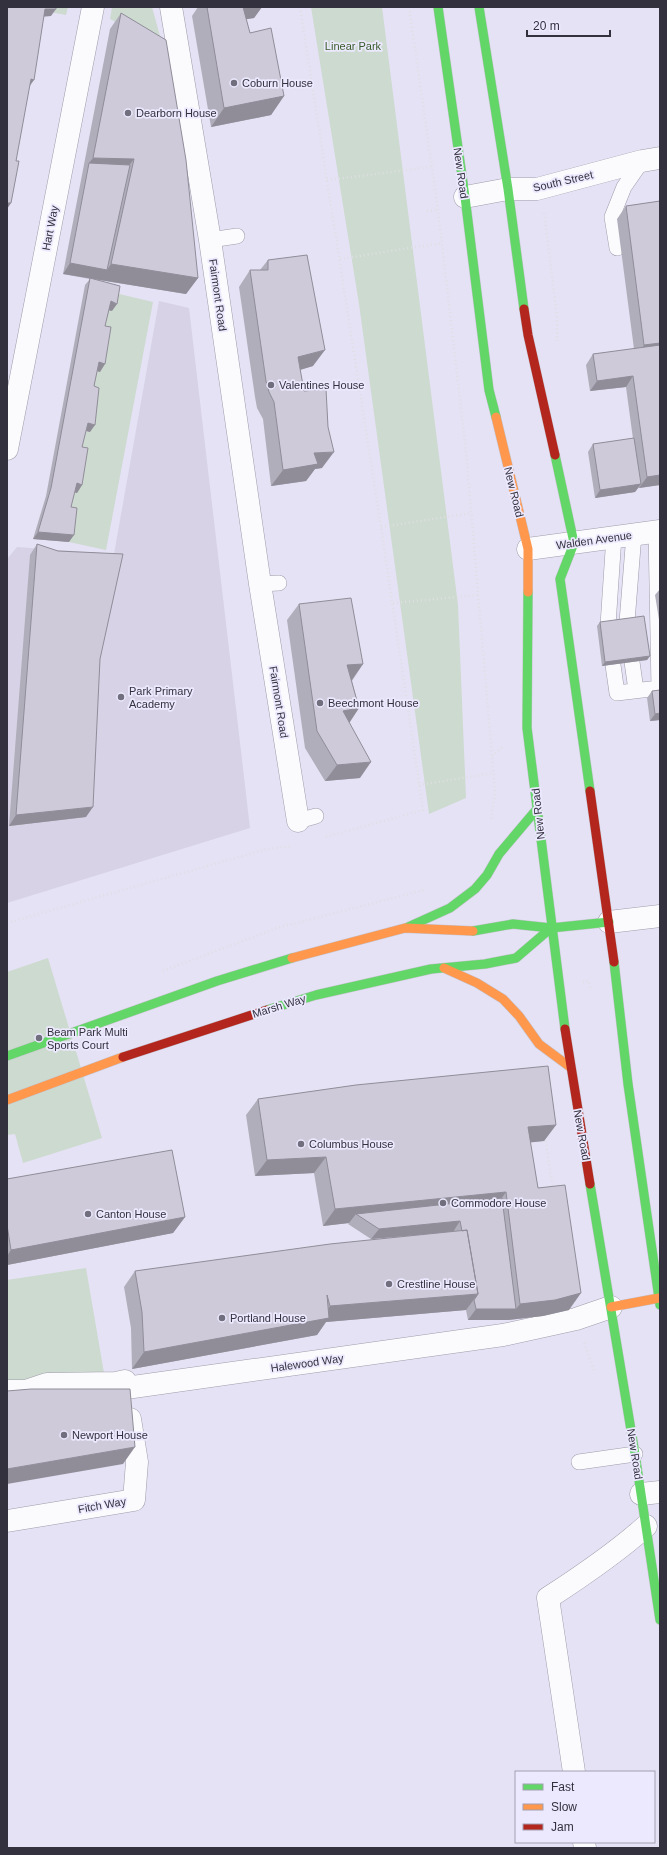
<svg xmlns="http://www.w3.org/2000/svg" width="667" height="1855" viewBox="0 0 667 1855" font-family="Arial,sans-serif">
	<style>
		.education { fill: #d7d2e6 }
		.green { fill: #cddacf }
		.lines { fill: none; stroke-linecap: round; stroke-linejoin: round }
		.lane-casing { stroke: #9f9caa; stroke-width: 16 }
		.street-casing { stroke: #9f9caa; stroke-width: 23 }
		.fast-casing { stroke: #c5c4cd; stroke-width: 10 }
		.slow-casing { stroke: #c5c4cd; stroke-width: 10 }
		.jam-casing { stroke: #c5c4cd; stroke-width: 10 }
		.path { stroke: #dfdfe4; stroke-width: 2.5; stroke-dasharray: 1 3; stroke-linecap: butt }
		.lane { stroke: #fbfbfe; stroke-width: 15 }
		.street { stroke: #fbfbfe; stroke-width: 22 }
		.fast { stroke: #63d668; stroke-width: 9 }
		.slow { stroke: #ff974d; stroke-width: 9 }
		.jam { stroke: #b3261e; stroke-width: 9 }
		.wall { fill: #b1aebb }
		.shaded-wall { fill: #908d99 }
		.building { fill: #cecada; stroke: #908d99 }
		.poi-dot { fill: #716f7e; stroke: #ece9fe; stroke-width: 1.5 }
		.labels { text-anchor: middle; stroke-width: 3.5; stroke-linejoin: round; paint-order: stroke }
		.park-label { font-size: 11px; fill: #385c2b; stroke: #ece9fe }
		.poi-label { font-size: 11px; fill: #33313e; stroke: #ece9fe; text-anchor: start }
		.street-label { font-size: 11px; fill: #33313e; stroke: #ece9fe }
	</style>
	<rect width="100%" height="100%" fill="#e5e2f5"/>
	<!-- education -->
	<path class="education" d="M159,301L189,308L250,828L7,903V566L8,558L17,547L114,554Z"/>
	<!-- green -->
	<path class="green" d="M50,7H68L66,15L50,12Z
		M112,7H152L160,36L155,42L110,19Z
		M311,7H382L458,605L466,798L429,814L359,304Z
		M115,293L153,302L106,550L69,542L72,516L66,515L71,491L77,492V454L83,430L90,432L88,394L99,333Z
		M48,958L102,1138L23,1163L15,1134L7,1135V972Z
		M86,1268L104,1373L7,1382V1280Z"/>
	<g class="lines">
		<!-- lane casing -->
		<g class="lane-casing">
			<path id="lane" d="M210,240L237,236
				M617,248L612,217L624,187L642,161
				M260,584L279,583
				M627,622L634,534
				M608,625L614,536
				M632,662L636,690
				M613,665L617,693L659,688L656,531
				M298,821L316,816
				M579,1462L635,1454"/>
		</g>
		<!-- street casing -->
		<g class="street-casing">
			<path id="street" d="M171,7L210,240L260,584L298,821
				M465,197L508,189H537L642,161L660,158
				M7,449L93,7
				M528,549L660,531
				M609,922L660,916
				M7,1391H26L47,1384L116,1383L125,1381L126,1388L503,1335L576,1319L611,1307
				M641,1494L660,1492
				M7,1521L134,1500L137,1462L130,1419
				M574,1772L548,1598C582,1576 616,1553 646,1526
				M584,1842L585,1848"/>
		</g>
		<!-- fast casing -->
		<g class="fast-casing">
			<path id="fast" d="M438,7L465,197L489,390L496,417
				M479,7L508,189L524,309
				M555,455L574,543L560,579L590,791
				M528,592L527,728L565,1029
				M408,927L450,908L475,889L487,875L499,854L537,809
				M473,931L513,924L551,928L609,922
				M614,962L628,1084L660,1305
				M267,1010L316,995L431,969L485,964L516,958L551,928
				M7,1056L217,981L292,958
				M590,1184L635,1454L660,1620"/>
		</g>
		<!-- slow casing -->
		<g class="slow-casing">
			<path id="slow" d="M496,417L528,549V592
				M292,958L405,928L473,931
				M444,968L477,983L503,999L519,1016L539,1044L570,1067
				M7,1100L123,1057
				M611,1307L659,1298"/>
		</g>
		<!-- jam casing -->
		<g class="jam-casing">
			<path id="jam" d="M524,309L528,335L555,455
				M590,791L614,962
				M565,1029L590,1184
				M123,1057L267,1010"/>
		</g>
		<!-- path -->
		<path class="path" d="M300,7L381,527L423,810L326,837
			M409,7L438,210L466,451L495,793L491,821
			M327,180L431,167
			M427,211L438,210
			M544,213L557,316V341
			M340,259L442,243
			M381,527L472,513
			M393,603L479,595
			M492,756L503,747
			M419,785L493,773
			M7,923L267,849L292,846
			M163,971L280,927L424,890
			M583,982L589,981L591,991
			M545,1137L553,1189
			M584,1343L594,1370"/>
		<!-- lane -->
		<use href="#lane" class="lane"/>
		<!-- street -->
		<use href="#street" class="street"/>
		<!-- fast -->
		<use href="#fast" class="fast"/>
		<!-- slow -->
		<use href="#slow" class="slow"/>
		<!-- jam -->
		<use href="#jam" class="jam"/>
	</g>
	<!-- wall -->
	<path class="wall" d="M198,7H262L254,18L246,19L250,33L284,96L271,115L211,127L192,16Z
		M121,13L198,278L186,294L99,280L112,311L108,310L105,326L100,372L97,371L94,386L90,432L86,431L82,447V485L77,493L74,492L71,507L69,542L33,539L46,496L85,285L90,279L63,274L110,29Z
		M660,201V485L639,488V487L635,492L595,498L588,452L593,444L633,439L626,387L590,391L586,365L593,354L634,349L617,219L626,206Z
		M268,260L313,366L300,370L304,391L322,468L315,469L306,481L271,486L263,419L257,408L255,397L239,287L250,270H260Z
		M37,544L58,551L100,659L86,817L9,826L30,555Z
		M660,589V626L655,595Z
		M299,604L363,664L352,681L359,708L349,722L360,778L325,781L305,748L287,620Z
		M600,622L650,656L647,660L602,666L597,626Z
		M652,691L660,720L650,721L647,698Z
		M258,1099L556,1125L544,1141L530,1142L538,1188L569,1310L543,1316L508,1320H468L466,1310L326,1322L317,1335L132,1369L131,1328L124,1287L135,1271L453,1232L371,1239L348,1224L349,1223L323,1226L314,1173L255,1176L246,1115Z
		M7,1179L185,1217L173,1233L7,1265Z"/>
	<!-- shaded-wall -->
	<path class="shaded-wall" d="M239,7H262L254,18L229,22Z
		M45,9H56L51,16L40,17Z
		M31,79L34,80L29,87Z
		M284,96L271,115L211,127L224,108Z
		M93,158L134,159L122,175L89,163Z
		M7,203H11L7,209Z
		M70,263L107,270L111,264L198,278L186,294L100,280L63,274Z
		M111,301L117,304L112,311L105,309Z
		M660,343V355L635,358L644,345Z
		M325,350L313,366L286,374L298,357Z
		M99,362L105,364L100,372L94,370Z
		M633,376L626,387L590,391L597,381Z
		M88,423L95,425L90,432L83,430Z
		M334,452L322,468L315,469L306,481L271,486L283,470L314,453Z
		M660,475V485L639,488L647,477Z
		M77,483L82,485L77,493L71,491Z
		M641,484L635,492L595,498L600,490Z
		M38,532L74,535L69,542L33,539Z
		M650,656L647,660L602,666L605,662Z
		M363,664L351,681L347,665Z
		M359,708L348,725L343,711Z
		M660,713V720L650,721L655,714Z
		M371,762L360,778L325,781L337,765Z
		M93,807L86,817L9,826L16,815Z
		M556,1125L544,1141L516,1144L528,1127Z
		M326,1157L314,1173L255,1176L267,1160Z
		M506,1192L494,1209L356,1214L349,1223L323,1226L335,1209Z
		M185,1217L173,1233L7,1265V1256L11,1250Z
		M460,1221L453,1232L371,1239L379,1229Z
		M581,1293L569,1310L543,1316L508,1320H468L476,1309H516L520,1304Z
		M478,1294L466,1310L326,1322L317,1335L132,1369L144,1352L321,1319L330,1306Z
		M135,1447L123,1464L7,1484V1469Z"/>
	<!-- building -->
	<path class="building" d="M7,7H56V9H45L34,80L31,79L16,161H19L11,203H7V204Z
		M207,7H243L250,33L271,28L284,96L224,108Z
		M121,13L166,40L186,160L198,278L111,264L134,159L93,158Z
		M89,163L130,165L107,270L70,263Z
		M660,201V343L644,345L626,206Z
		M307,255L325,350L298,357L304,391L326,389L328,427L334,452L314,453L318,464L283,470L274,402L269,392L266,381L250,270H268V260Z
		M90,278L120,286L117,304L111,301L105,326L111,327L105,364L99,362L94,386L99,388L95,425L88,423L82,447L88,448L82,485L77,483L71,507L77,508L74,535L38,532L51,488Z
		M660,345V475L647,477L633,376L597,381L593,354Z
		M634,438L641,484L600,490L593,444Z
		M37,544L58,551L123,554L100,659L93,807L16,815Z
		M351,598L363,664L347,665L359,708L343,711L371,762L337,765L317,731L299,604Z
		M644,616L650,656L605,662L600,622Z
		M660,690V713L655,714L652,691Z
		M548,1066L556,1125L528,1127L538,1188L565,1185L581,1293L555,1300L520,1304L506,1192L335,1209L326,1157L267,1160L258,1099L356,1085Z
		M172,1150L185,1217L11,1250L7,1225V1179Z
		M502,1198L516,1309H476L474,1300L478,1294L467,1230L462,1231L460,1221L379,1229L356,1214Z
		M467,1230L478,1294L330,1306L327,1295L329,1318L144,1352L142,1312L135,1271L330,1244Z
		M31,1389H130L135,1447L7,1469V1391Z"/>
	<!-- markers -->
	<g class="poi-dot">
		<circle cx="234" cy="83" r="4"/>
		<circle cx="128" cy="113" r="4"/>
		<circle cx="271" cy="385" r="4"/>
		<circle cx="121" cy="697" r="4"/>
		<circle cx="320" cy="703" r="4"/>
		<circle cx="39" cy="1038" r="4"/>
		<circle cx="301" cy="1144" r="4"/>
		<circle cx="443" cy="1203" r="4"/>
		<circle cx="88" cy="1214" r="4"/>
		<circle cx="389" cy="1284" r="4"/>
		<circle cx="222" cy="1318" r="4"/>
		<circle cx="64" cy="1435" r="4"/>
	</g>
	<g class="labels">
		<!-- park labels -->
		<g class="park-label">
			<text x="353" y="50">Linear Park</text>
		</g>
		<!-- poi labels -->
		<g class="poi-label">
			<text x="242" y="87">Coburn House</text>
			<text x="136" y="117">Dearborn House</text>
			<text x="279" y="389">Valentines House</text>
			<text x="129" y="695">Park Primary<tspan x="129" dy="13">Academy</tspan></text>
			<text x="328" y="707">Beechmont House</text>
			<text x="47" y="1036">Beam Park Multi<tspan x="47" dy="13">Sports Court</tspan></text>
			<text x="309" y="1148">Columbus House</text>
			<text x="451" y="1207">Commodore House</text>
			<text x="96" y="1218">Canton House</text>
			<text x="397" y="1288">Crestline House</text>
			<text x="230" y="1322">Portland House</text>
			<text x="72" y="1439">Newport House</text>
		</g>
		<!-- street labels -->
		<g class="street-label">
			<text transform="translate(461 173) rotate(82)" y="4">New Road</text>
			<text transform="translate(563 181) rotate(-13)" y="4">South Street</text>
			<text transform="translate(50 228) rotate(-79)" y="4">Hart Way</text>
			<text transform="translate(218 295) rotate(82)" y="4">Fairmont Road</text>
			<text transform="translate(514 492) rotate(76)" y="4">New Road</text>
			<text transform="translate(594 540) rotate(-8)" y="4">Walden Avenue</text>
			<text transform="translate(279 702) rotate(81)" y="4">Fairmont Road</text>
			<text transform="translate(538 814) rotate(-96)" y="4">New Road</text>
			<text transform="translate(279 1006) rotate(-17)" y="4">Marsh Way</text>
			<text transform="translate(582 1135) rotate(80)" y="4">New Road</text>
			<text transform="translate(307 1363) rotate(-8)" y="4">Halewood Way</text>
			<text transform="translate(635 1454) rotate(81)" y="4">New Road</text>
			<text transform="translate(102 1505) rotate(-10)" y="4">Fitch Way</text>
		</g>
	</g>
	<!-- border -->
	<rect width="667" height="1855" fill="none" stroke="#33313e" stroke-width="16"/>
	<!-- legend -->
	<rect x="515" y="1771" width="140" height="72" fill="#ece9fe" stroke="#a29fb1"/>
	<rect x="523" y="1784" width="20" height="6" fill="#63d668" stroke="#a29fb1"/>
	<text x="551" y="1791" font-size="12" fill="#33313e">Fast</text>
	<rect x="523" y="1804" width="20" height="6" fill="#ff974d" stroke="#a29fb1"/>
	<text x="551" y="1811" font-size="12" fill="#33313e">Slow</text>
	<rect x="523" y="1824" width="20" height="6" fill="#b3261e" stroke="#a29fb1"/>
	<text x="551" y="1831" font-size="12" fill="#33313e">Jam</text>
	<!-- scale -->
	<path d="M527 30v6h83v-6" fill="none" stroke="#33313e" stroke-width="2"/>
	<text x="533" y="30" font-size="12" fill="#33313e" stroke="#ece9fe" stroke-width="3" paint-order="stroke">20 m</text>
</svg>
